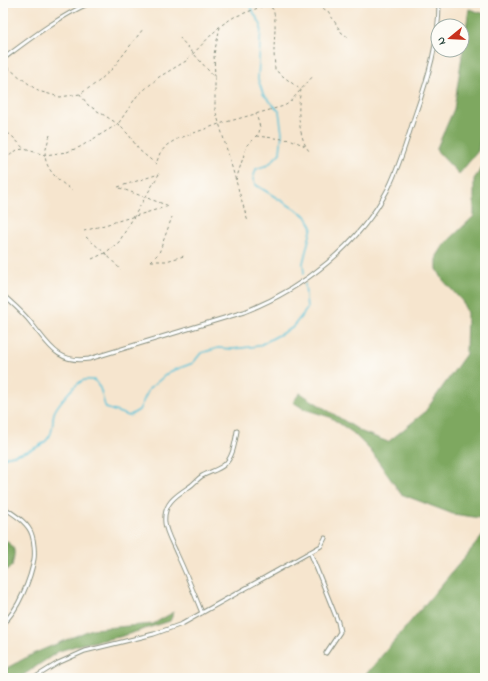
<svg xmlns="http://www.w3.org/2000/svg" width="488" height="681" viewBox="0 0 488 681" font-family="'Indie Flower',sans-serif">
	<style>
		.forest { fill: #7ea860; stroke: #4e724a }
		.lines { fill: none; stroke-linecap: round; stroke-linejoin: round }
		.stream { stroke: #5cc3d9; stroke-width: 1.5 }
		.service-casing { stroke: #8a9181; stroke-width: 5 }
		.path { stroke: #8a9181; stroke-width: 1; stroke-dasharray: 3 3; stroke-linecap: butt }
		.service { stroke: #fff; stroke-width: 3 }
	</style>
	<rect width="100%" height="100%" fill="#fdfcf7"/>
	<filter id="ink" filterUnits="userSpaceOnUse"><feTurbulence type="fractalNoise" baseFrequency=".025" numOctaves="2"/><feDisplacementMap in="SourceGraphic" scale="8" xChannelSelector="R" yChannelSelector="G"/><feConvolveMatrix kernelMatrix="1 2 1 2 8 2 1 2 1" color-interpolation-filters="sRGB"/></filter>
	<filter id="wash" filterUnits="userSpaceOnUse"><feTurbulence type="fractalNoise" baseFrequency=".012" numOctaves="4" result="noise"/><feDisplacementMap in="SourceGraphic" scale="16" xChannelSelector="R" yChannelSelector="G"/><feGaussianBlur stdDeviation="0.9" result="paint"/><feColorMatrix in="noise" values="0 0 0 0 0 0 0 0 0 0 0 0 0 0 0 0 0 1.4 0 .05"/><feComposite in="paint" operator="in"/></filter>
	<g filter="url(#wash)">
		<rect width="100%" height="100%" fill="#f6e5ce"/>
		<!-- forest -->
		<path class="forest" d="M469,9L485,14V112L478,151L459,174L436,150L454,109Z
			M485,163V515L481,518L453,514L401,494L371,451L352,432L330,417L304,409L293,402L300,393L362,432L388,442L424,413L466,354L467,313L462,301L443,280L437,269V256L444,245L474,216V179Z
			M485,533V678H363Z
			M3,539C17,548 15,550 12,566L3,573Z
			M174,612L170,621L119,637L82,644L59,651L19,678H3V670L35,653L92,629L153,624Z"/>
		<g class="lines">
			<!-- stream -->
			<path class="stream" d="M248,3L261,25L258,79L263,94L279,111L282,133L280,153L268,165L256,169L253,179L256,185L306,216L312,227L303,263L304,274
				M3,460L5,457C18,454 42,449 49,437C54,430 52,421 54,413C57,405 74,385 82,381C85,379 90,380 94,380C103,388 101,397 106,408L129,416L139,410L149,389L169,372L193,363L201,353L218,348L233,349L258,346L292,328L307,309L305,284"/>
		</g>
	</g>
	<g filter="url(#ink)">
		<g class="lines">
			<!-- service casing -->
			<g class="service-casing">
				<path id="service" d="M3,59C31,38 58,17 90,3
					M3,295C13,304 24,313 32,324C49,345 58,364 89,359L244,312C303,289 359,245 388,189C400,165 407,140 415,115C428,78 439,42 439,3
					M3,507C13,514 28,522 32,535C34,541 35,553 34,559C31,578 18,611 3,623
					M310,552L338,622L340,632L326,653
					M202,613C194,593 186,573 177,554C173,544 166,533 165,523C163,504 175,496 189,487C194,484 197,479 202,476C209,472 218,470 224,465C233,458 235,442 237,431
					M34,678L58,663L85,651L154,634L182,624L321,546L325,538"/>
			</g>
			<!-- path -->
			<path class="path" d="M312,3L328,11L341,32L349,38
				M179,37L215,78V109L248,222
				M3,64L38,91L60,97L80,94L98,82L113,68L143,29
				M215,77L214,54L220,27
				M80,94L88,105L118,124L129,135L139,150L156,164L160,153L167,145L177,139L219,124L284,106L289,103L314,75
				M3,129L14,138L24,149
				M50,135C48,141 46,148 45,154C45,170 60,182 72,190
				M256,136L292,140L305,146
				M5,159L17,150L24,149L45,155L67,152L80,147L118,124L137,96L159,77L186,61L220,26L234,17L266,5L273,9C277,22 274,37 274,51C274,57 275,64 275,70L301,90C297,107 298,137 309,151
				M236,180L247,145L259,133L260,127L256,114
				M118,187L159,174
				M84,231L169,206L117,187
				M86,237L105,253L121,270
				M92,259L105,253L119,242L159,174
				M151,261L159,253L172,217
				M151,261H166L184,256"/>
			<!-- service -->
			<use href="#service" class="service"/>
		</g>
	</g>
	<!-- margin -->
	<rect width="488" height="681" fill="none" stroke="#fdfcf7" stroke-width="16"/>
	<!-- north arrow -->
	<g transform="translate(450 38) rotate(252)"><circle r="19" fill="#fdfcf7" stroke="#a4b0a9"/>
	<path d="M0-3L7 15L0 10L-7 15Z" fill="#c8321e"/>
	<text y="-6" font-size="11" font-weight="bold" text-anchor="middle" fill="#1f3d34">N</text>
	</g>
</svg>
